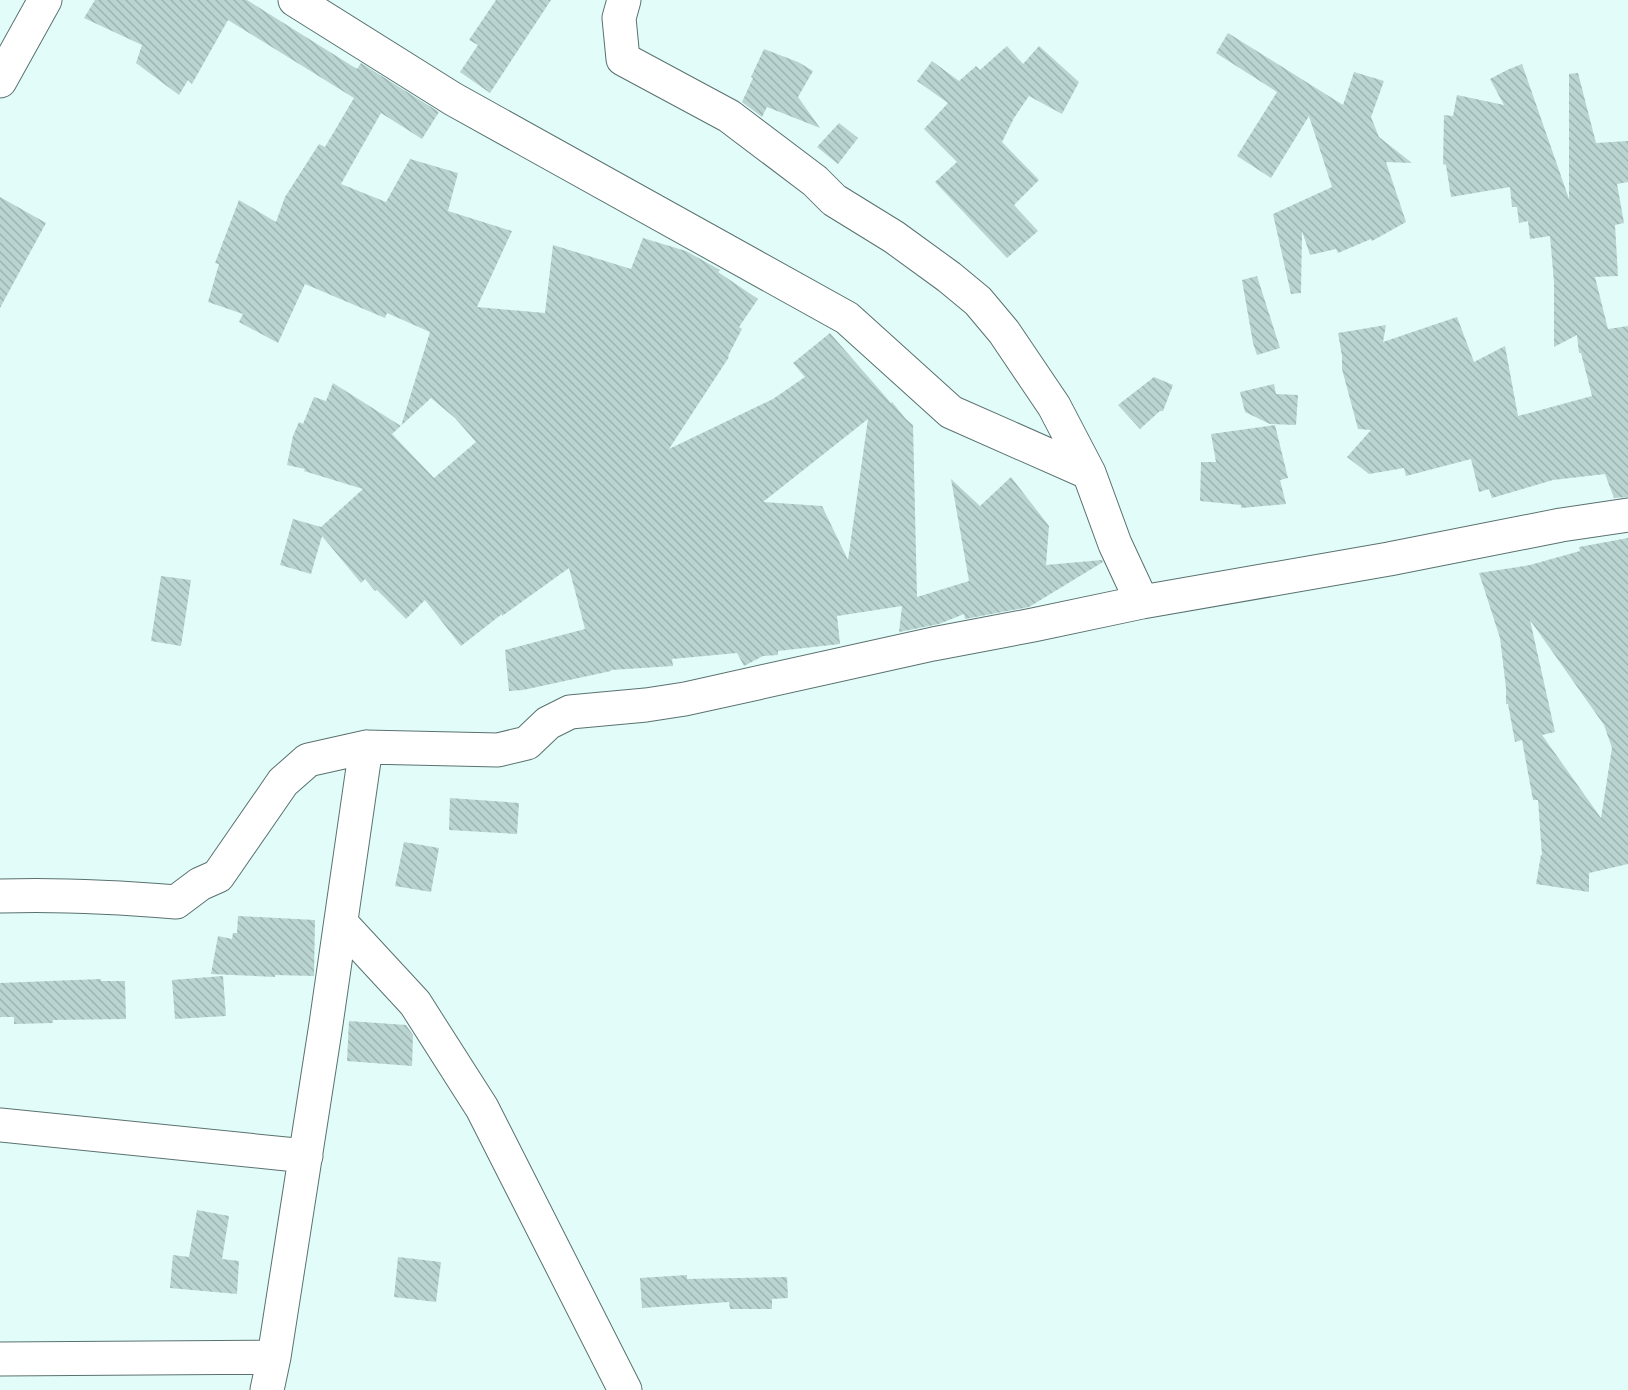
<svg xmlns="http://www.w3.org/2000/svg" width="1628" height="1390" viewBox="0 0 1628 1390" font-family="'IBM Plex Sans',sans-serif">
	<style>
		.building { fill: url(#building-back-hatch); fill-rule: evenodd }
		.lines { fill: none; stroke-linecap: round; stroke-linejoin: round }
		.minor-casing { stroke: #5a726f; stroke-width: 35 }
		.minor { stroke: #fff; stroke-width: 33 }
	</style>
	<defs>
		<pattern id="building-back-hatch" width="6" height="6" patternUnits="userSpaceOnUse" patternTransform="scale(1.5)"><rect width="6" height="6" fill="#b9d4d1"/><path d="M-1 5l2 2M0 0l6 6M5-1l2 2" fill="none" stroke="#9eb5b2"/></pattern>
	</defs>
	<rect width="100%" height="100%" fill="#e1fcf9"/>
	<!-- building -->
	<path class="building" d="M95,0H247L357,69L361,63L439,112L422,139L381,113L341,184L386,202L410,159L458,173L448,211L512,231L477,307L545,313L553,245L631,269L643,238L686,251L720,270L718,272L758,299L739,327L742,329L728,356L729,357L669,449L773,399L805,377L793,363L830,333L891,403L892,402L906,419L913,425L917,597L969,581L951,479L980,506L1011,477L1049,526L1046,565L1102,560L1103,562L1029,607L965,619L964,614L939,624L899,632L902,606L837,616L840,644L778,651V655L763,656L744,666L737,653L672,659L673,666L611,670V671L523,690L509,691L505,650L585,629L569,568L502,616V614L461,646L425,600L406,619L377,590L375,591L365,579L361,583L322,536L311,574L280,565L293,519L321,527L363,489L304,471L305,469L287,465L293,436L299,422L303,424L314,397L326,401L333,383L401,426L430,332L387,313L385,318L305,284L278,343L239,322L243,314L208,302L219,264L215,263L239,200L276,222L285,197L319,144L325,147L354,98L228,20L192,84L188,80L179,95L136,63L142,45L84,18ZM431,398L455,418L476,442L434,478L392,434ZM868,419L848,560L822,506L763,502Z
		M496,0H551L490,93L460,72L478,45L469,40Z
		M1228,33L1343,105L1354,72L1384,81L1371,117L1379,137L1412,163L1386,162L1406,222L1372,241L1371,239L1338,253L1336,249L1310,255L1302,231L1301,293L1291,294L1273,214L1332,187L1309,116L1271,178L1237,156L1277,92L1216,53Z
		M1007,46L1023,64L1039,46L1079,82L1062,114L1029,96L1014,118L1002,142L1039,180L1014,205L1038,231L1007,258L935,182L957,162L924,129L948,103L917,81L932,61L959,81L976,66L980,70Z
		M764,49L798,62L813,71L798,97L820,128L767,107L762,117L742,102L753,78L751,77Z
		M1522,64L1569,199V74L1578,73L1596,143L1628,141V182L1617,184L1624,223L1615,225L1618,276L1595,277L1608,329L1628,326V497L1614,498L1605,474L1553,480L1492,498L1489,489L1479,492L1471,459L1406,476L1404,468L1369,474L1347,457L1371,430L1358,429L1342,369V356L1338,333L1386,325L1383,342L1457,317L1474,362L1505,346L1518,416L1592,396L1581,353H1579L1577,335L1554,347V282L1550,236L1530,239L1528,221L1519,223L1517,207H1512L1510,187L1451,197L1446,165L1443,164L1444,115L1453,116L1457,95L1504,105L1490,79L1507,70Z
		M839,123L858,138L838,164L817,147Z
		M0,197L46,223L0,308Z
		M1257,276L1280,348L1257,355L1253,343L1242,280Z
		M1154,377L1173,385L1163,411H1160L1140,429L1118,405Z
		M1274,384L1276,394L1298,395L1296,425L1270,424L1245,412L1240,392Z
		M1275,425L1288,478L1280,480L1286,504L1241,508V505L1200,501L1201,462H1216L1211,434Z
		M1628,538V864L1589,873V892L1536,884L1541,855H1542L1538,800H1533L1522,740L1515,742L1508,704H1506V688L1500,638L1479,573L1530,565L1580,551L1579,547ZM1530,620L1604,725L1612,748L1601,818L1542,735L1555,732Z
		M161,576L191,580L181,646L151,641Z
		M450,798L519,803L517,834L449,830Z
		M404,842L439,848L431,892L395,886Z
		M238,916L315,920L314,976L275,975V977L211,974L218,936L232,939L233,933H237Z
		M223,976L226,1016L175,1019L172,980Z
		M101,979V981H125L126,1019L53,1020V1023L14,1024V1017H0V983Z
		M349,1021L406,1025L413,1035L412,1066L347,1061Z
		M197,1210L229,1216L222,1259L239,1261L237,1294L170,1288L173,1255L189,1257Z
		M398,1257L441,1262L436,1302L394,1297Z
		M687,1275V1279L787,1277L788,1298L772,1299V1309H730L729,1302L642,1308L640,1278Z"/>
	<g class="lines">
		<!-- minor casing -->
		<g class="minor-casing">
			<path id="minor" d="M295,0L453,99L847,318L951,412L1089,473
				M624,0L619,18L623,59L729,116L815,181L834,200L894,237L949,277L978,301L1004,332L1054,406L1089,473L1115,544L1142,602
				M0,81L45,0
				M0,896C59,894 117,897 176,902L200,884L218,876L283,782L308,760L366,747L498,750L527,743L548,723L570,712L646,705L685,699L933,644L1033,625L1142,602L1389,559L1561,525L1628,515
				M341,923L415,1003L482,1108L625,1390
				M0,1125L306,1156
				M0,1359L274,1357
				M267,1390L274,1357L326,1024L366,747"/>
		</g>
		<!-- minor -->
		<use href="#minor" class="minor"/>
	</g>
</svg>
